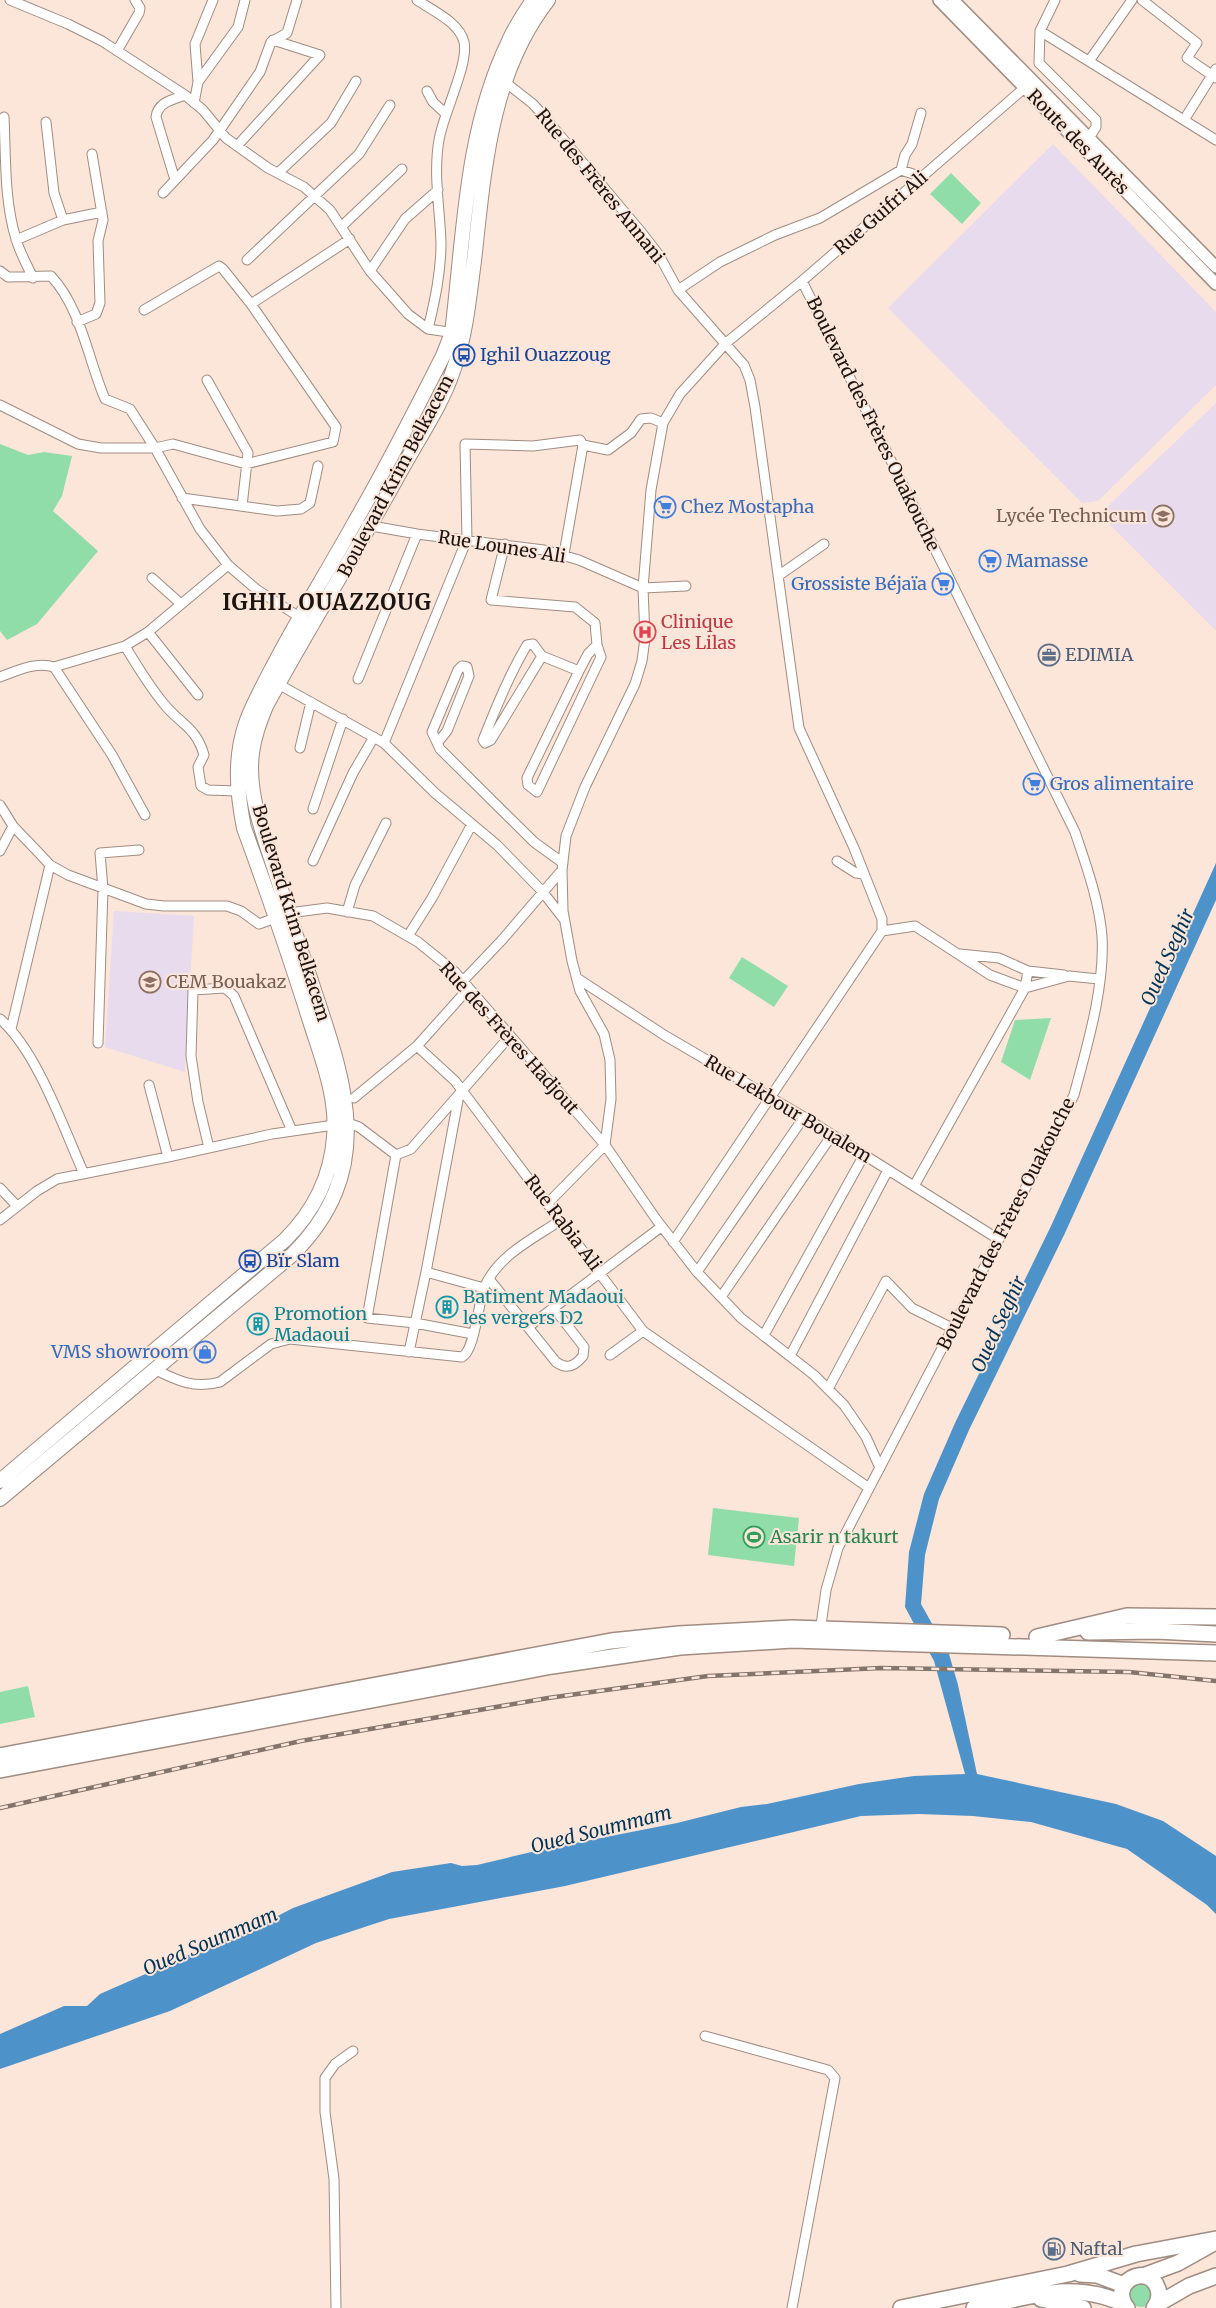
<svg xmlns="http://www.w3.org/2000/svg" width="1216" height="2308" viewBox="0 0 1216 2308" font-family="Merriweather,serif">
	<style>
		.education { fill: #e8dbee }
		.green { fill: #91dda9 }
		.water { fill: #4e92ca }
		.lines { fill: none; stroke-linecap: round; stroke-linejoin: round }
		.minor-casing { stroke: #a18c81; stroke-width: 11 }
		.tertiary-casing { stroke: #a18c81; stroke-width: 14 }
		.primary-casing { stroke: #a18c81; stroke-width: 16 }
		.trunk-casing { stroke: #a18c81; stroke-width: 18 }
		.minor { stroke: #fff; stroke-width: 9 }
		.tertiary { stroke: #fff; stroke-width: 11 }
		.primary { stroke: #fff; stroke-width: 14 }
		.trunk { stroke: #fff; stroke-width: 15 }
		.rail-casing { stroke: #83746c; stroke-width: 4.5 }
		.rail { stroke: #fce5d9; stroke-width: 2.5; stroke-dasharray: 8; stroke-linecap: butt }
		.labels { text-anchor: middle; stroke-width: 4; stroke-linejoin: round; paint-order: stroke }
		.street-label { font-size: 18px; fill: #1c1410; stroke: #fce5d9 }
		.transit-label { font-size: 18px; fill: #164399; stroke: #fce5d9; text-anchor: start }
		.shop-label { font-size: 18px; fill: #366cbe; stroke: #fce5d9; text-anchor: start }
		.education-label { font-size: 18px; fill: #785e54; stroke: #fce5d9; text-anchor: end }
		.health-label { font-size: 18px; fill: #be3a42; stroke: #fce5d9; text-anchor: start }
		.service-label { font-size: 18px; fill: #4e5e75; stroke: #fce5d9; text-anchor: start }
		.culture-label { font-size: 18px; fill: #0d838f; stroke: #fce5d9; text-anchor: start }
		.leisure-label { font-size: 18px; fill: #27864d; stroke: #fce5d9; text-anchor: start }
		.water-label { font-size: 19px; font-style: italic; fill: #00355a; stroke: #fce5d9 }
		.district-label { font-size: 22px; font-weight: bold; letter-spacing: 1px; fill: #1c1410; stroke: #fce5d9 }
	</style>
	<rect width="100%" height="100%" fill="#fce5d9"/>
	<!-- education -->
	<path class="education" d="M1053,144L1216,312V385L1098,501L1082,503L888,308Z
		M1216,403V631L1110,525L1108,506Z
		M114,911L194,916L185,1072L105,1047Z"/>
	<!-- green -->
	<path class="green" d="M951,173L981,203L962,224L930,194Z
		M0,444L28,455L44,452L72,456L62,496L53,511L98,551L37,624L7,640L0,631Z
		M742,957L788,986L774,1007L729,978Z
		M1051,1018L1030,1080L1001,1062L1015,1020Z
		M713,1508L799,1518L794,1566L708,1555Z
		M28,1686L35,1717L0,1724V1692Z
		M1129 2295a12 12 0 1 1 24 0a12 12 0 1 1-24 0Z"/>
	<!-- water -->
	<path class="water" d="M1216,863V900L1065,1233L969,1430L939,1499L925,1555L921,1604L949,1654L958,1685L977,1774L1116,1804L1163,1821L1216,1856V1914L1207,1905L1127,1849L1031,1822L973,1816L919,1814L861,1816L565,1886L389,1919L316,1943L170,2011L0,2069V2034L64,2006H87L100,1994L225,1939L241,1935L293,1908L392,1872L451,1863L462,1866L477,1865L540,1850L677,1823L741,1807L767,1804L859,1784L914,1776L965,1774L934,1661L905,1607L909,1552L924,1494L955,1423L1051,1226Z"/>
	<g class="lines">
		<!-- minor casing -->
		<g class="minor-casing">
			<path id="minor" d="M10,0L68,24L102,41L185,95L203,110L226,138L268,168L304,187L330,210L370,271L408,314L428,329L455,333
				M417,0C433,11 459,22 464,42C469,64 443,114 439,140C433,174 440,209 441,243C441,272 435,300 428,329
				M1055,0L1040,31L1039,63L1096,120V127L1089,138
				M1142,0L1197,43L1187,58L1216,78
				M1040,31L1216,140
				M117,51L139,13L140,8L135,0
				M1089,61L1132,0
				M198,82L195,44L213,0
				M505,82L533,104L542,114L642,233L659,255L678,290L744,365L750,380L755,407L799,728L854,848L882,919V931L673,1242
				M427,91L433,102L446,114
				M194,103L198,82L238,27L245,0
				M4,117C6,157 4,200 16,239C20,253 27,265 33,278
				M1184,120L1216,69
				M46,122L54,193L63,220
				M237,146L320,55L273,40
				M901,170L905,155L912,144L921,113
				M278,173L331,123L356,81
				M175,180L156,117C158,102 172,100 185,95
				M163,193L213,140L260,72L271,42L287,33L297,0
				M342,226L402,169
				M16,240L63,220L102,212
				M247,260L359,154L390,105
				M0,271L8,277L51,276C81,308 88,359 105,399L130,409L155,448L173,444L246,464L333,442L336,427L251,304L223,269L219,266L144,310
				M370,271L405,219L438,190
				M802,281L1075,832C1086,865 1099,900 1102,936C1105,987 1087,1046 1074,1095L838,1548L826,1590L820,1632
				M678,290L720,262L775,235L820,218L901,170L922,177
				M251,304L350,239
				M77,322L96,314L100,303L98,241L103,220L92,154
				M207,380L248,453L242,506
				M0,405L78,444L101,448H155L200,529L228,565L256,589L304,620
				M182,498L277,511L301,509L310,503L318,466
				M366,525L417,534L544,550L579,560L643,588L686,586
				M505,544L491,600L575,607L595,623L597,645L601,657L537,792L528,785L527,778L579,671L588,654L597,645
				M564,554L583,445
				M778,576L824,544
				M152,578L181,604
				M148,632L198,695
				M125,646C137,666 149,686 164,704C181,725 196,727 204,755L198,767L201,786L208,790L238,791
				M542,656L491,740L485,743L483,740C496,708 509,675 527,645L533,644L542,656L579,671
				M54,667L112,755L145,815
				M0,677C16,671 36,661 54,667L125,646L148,632L228,565
				M358,679L417,534
				M278,684L384,743L435,793L497,845L542,891L563,918
				M438,742L447,731L469,676L467,667L462,666L458,670L432,732L440,749L534,842L563,863
				M384,743L467,539L465,444L533,446L580,440L583,445L608,450L631,433L641,419L651,418L663,423
				M300,748L311,702
				M0,805L13,826L38,852L50,865L68,875L146,904L164,906H227L241,911L259,924L289,913L327,908L373,916L418,942L455,972L605,1145L656,1219L697,1272L741,1318L814,1375L844,1405L866,1437L880,1468
				M313,809L343,719
				M0,851L13,826
				M313,861L353,773L374,737
				M837,861L856,873L864,874
				M347,912L355,885L386,823
				M882,931L915,926L990,975L1025,988L1069,976L1099,979
				M408,936L432,898L472,824
				M960,954L999,958L1028,971L1064,975
				M577,978L664,1035L804,1117L998,1239
				M462,982L502,940L562,870
				M0,1019C37,1051 64,1129 84,1174
				M11,1029L50,865
				M98,1043L103,889L100,853L139,850
				M417,1046L455,1081L643,1331L869,1488
				M149,1085L168,1157
				M354,1098L417,1046L468,989
				M209,1148L198,1102L191,1056L193,990L225,988L234,996L292,1131
				M396,1155L367,1318L415,1323L473,1334
				M914,1186L1025,988L1028,971
				M0,1188L17,1206
				M548,1203L605,1145L611,1099L610,1060L604,1034L580,991L572,961L563,911L562,870L566,836L585,787L635,684L642,661L645,638L643,588L651,490L663,423L680,394L726,343L802,281L1029,84
				M0,1220L37,1191L57,1179L168,1157L272,1134L348,1123L359,1127L396,1155L411,1149L510,1036
				M426,1272L484,1288
				M697,1272L804,1117
				M489,1279L556,1362C567,1370 575,1366 583,1356L584,1347L553,1307
				M721,1297L832,1135
				M528,1327L661,1227
				M764,1335L864,1155
				M409,1352L426,1272L459,1095
				M610,1355L643,1331
				M790,1356L888,1170
				M156,1370C178,1381 195,1389 220,1382L271,1344L290,1339L462,1357C475,1350 478,1304 484,1288C498,1255 533,1239 561,1220
				M828,1389L886,1281L912,1308L952,1328
				M705,2036L828,2070L835,2078L792,2308
				M336,2308L334,2179L325,2112V2078L335,2064L353,2051"/>
		</g>
		<!-- tertiary casing -->
		<g class="tertiary-casing">
			<path id="tertiary" d="M939,0L1216,284
				M953,0L1216,267"/>
		</g>
		<!-- primary casing -->
		<g class="primary-casing">
			<path id="primary" d="M0,1481L285,1240C314,1211 331,1178 334,1137C338,1097 321,1056 309,1018C289,954 267,891 244,828C237,793 234,758 246,723C254,701 266,680 277,659C302,612 330,567 356,520C387,467 415,411 443,356L452,333C464,236 465,133 508,43C514,28 524,14 533,0
				M0,1499L293,1254C374,1172 348,1091 315,993C301,951 287,909 274,867C262,831 247,791 252,753C254,736 260,721 266,706C310,625 359,547 403,467C420,436 442,404 453,371C466,335 469,298 474,261C484,171 490,74 548,0"/>
		</g>
		<!-- trunk casing -->
		<g class="trunk-casing">
			<path id="trunk" d="M1088,1632L1156,1631L1216,1634
				M1037,1637L1127,1616L1216,1617
				M0,1756L611,1641L679,1634L792,1628L1002,1635
				M0,1770L552,1666L680,1647L792,1640L1216,1653
				M1080,2274L1097,2275L1124,2285
				M1143,2276L1178,2263L1212,2244
				M1041,2299L1083,2308
				M1156,2305L1189,2286L1216,2276
				M901,2308L1068,2274L1136,2254L1216,2239
				M974,2308C1027,2298 1072,2279 1124,2304
				M1127,2308C1107,2282 1149,2261 1158,2289C1160,2296 1158,2303 1154,2308"/>
		</g>
		<!-- minor -->
		<use href="#minor" class="minor"/>
		<!-- tertiary -->
		<use href="#tertiary" class="tertiary"/>
		<!-- primary -->
		<use href="#primary" class="primary"/>
		<!-- trunk -->
		<use href="#trunk" class="trunk"/>
		<!-- rail casing -->
		<g class="rail-casing">
			<path id="rail" d="M0,1808L301,1741L548,1698L708,1676L881,1668L1129,1672L1216,1681"/>
		</g>
		<!-- rail -->
		<use href="#rail" class="rail"/>
	</g>
	<!-- icons -->
	<defs>
		<g id="bus-ring" transform="scale(1.125)"><circle r="9.5" fill="#fce5d9" stroke="#1a4fb4" stroke-width="1.5"/><path d="M-5-6H5V4H4V6H2V4H-2V6H-4V4H-5ZM-3.5-4V0h7V-4ZM-3.5 1.2v1.5H-2V1.2ZM2 1.2v1.5H3.5V1.2Z" fill="#1a4fb4"/></g>
		<g id="supermarket-ring" transform="scale(1.125)"><circle r="9.5" fill="#fce5d9" stroke="#3f7fe0" stroke-width="1.5"/><path d="M-6-5.5h2.5l.6 2H6L4.5 2H-2.5L-4.4-4H-6ZM-1.5 3.2a1.3 1.3 0 1 0 .1 0ZM3 3.2a1.3 1.3 0 1 0 .1 0Z" fill="#3f7fe0"/></g>
		<g id="school-ring" transform="scale(1.125)"><circle r="9.5" fill="#fce5d9" stroke="#8d6e63" stroke-width="1.5"/><path d="M0-5L7-2L0 1L-7-2ZM-4 1L0 2.5L4 1V4Q0 6-4 4Z" fill="#8d6e63"/></g>
		<g id="hospital-ring" transform="scale(1.125)"><circle r="9.5" fill="#fce5d9" stroke="#e0444e" stroke-width="1.5"/><path d="M-5-5h3v3.5h4V-5h3V5h-3V1.5h-4V5h-3Z" fill="#e0444e"/></g>
		<g id="office-ring" transform="scale(1.125)"><circle r="9.5" fill="#fce5d9" stroke="#5c6f8a" stroke-width="1.5"/><path d="M-6-3h4V-5.5h4V-3h4V5H-6ZM-1-4.5V-3h2v-1.5ZM-6 0V1H6V0Z" fill="#5c6f8a"/></g>
		<g id="building-ring" transform="scale(1.125)"><circle r="9.5" fill="#fce5d9" stroke="#0f9aa8" stroke-width="1.5"/><path d="M-4-6H4V6H1V3H-1V6H-4ZM-2.5-4.3h1.7v1.8h-1.7ZM.8-4.3h1.7v1.8H.8ZM-2.5-1h1.7V.8h-1.7ZM.8-1h1.7V.8H.8Z" fill="#0f9aa8"/></g>
		<g id="shop-ring" transform="scale(1.125)"><circle r="9.5" fill="#fce5d9" stroke="#3f7fe0" stroke-width="1.5"/><path d="M-5-2.5h2.3a2.7 3.5 0 0 1 5.4 0H5L5.5 6h-11ZM-1.5-2.5h3a1.5 2.3 0 0 0-3 0Z" fill="#3f7fe0"/></g>
		<g id="stadium-ring" transform="scale(1.125)"><circle r="9.5" fill="#fce5d9" stroke="#2e9e5b" stroke-width="1.5"/><path d="M0-5a6.5 5 0 1 0 0 10a6.5 5 0 1 0 0-10ZM-3.5-1.8h7v3.6h-7Z" fill="#2e9e5b"/></g>
		<g id="fuel-ring" transform="scale(1.125)"><circle r="9.5" fill="#fce5d9" stroke="#5c6f8a" stroke-width="1.5"/><path d="M-5.5-6h7V0h2V4h1.3V-2.5L3-4.5l.8-.8L6-3V5H2.5V1h-1V6h-7ZM-4.2-4.7v3.2H.2V-4.7Z" fill="#5c6f8a"/></g>
	</defs>
	<g fill-rule="evenodd">
		<use href="#bus-ring" x="464" y="355"/>
		<use href="#supermarket-ring" x="665" y="507"/>
		<use href="#school-ring" x="1163" y="516"/>
		<use href="#supermarket-ring" x="990" y="561"/>
		<use href="#supermarket-ring" x="943" y="584"/>
		<use href="#hospital-ring" x="645" y="632"/>
		<use href="#office-ring" x="1049" y="655"/>
		<use href="#supermarket-ring" x="1034" y="784"/>
		<use href="#school-ring" x="150" y="982"/>
		<use href="#bus-ring" x="250" y="1261"/>
		<use href="#building-ring" x="447" y="1307"/>
		<use href="#building-ring" x="258" y="1324"/>
		<use href="#shop-ring" x="205" y="1352"/>
		<use href="#stadium-ring" x="754" y="1537"/>
		<use href="#fuel-ring" x="1054" y="2249"/>
	</g>
	<g class="labels">
		<!-- street labels -->
		<g class="street-label">
			<text transform="translate(1078 142) rotate(46)" y="6">Route des Aurès</text>
			<text transform="translate(600 186) rotate(51)" y="6">Rue des Frères Annani</text>
			<text transform="translate(881 213) rotate(-41)" y="6">Rue Guifri Ali</text>
			<text transform="translate(873 424) rotate(64)" y="6">Boulevard des Frères Ouakouche</text>
			<text transform="translate(396 476) rotate(-62)" y="6">Boulevard Krim Belkacem</text>
			<text transform="translate(502 547) rotate(9)" y="6">Rue Lounes Ali</text>
			<text transform="translate(291 913) rotate(73)" y="6">Boulevard Krim Belkacem</text>
			<text transform="translate(509 1038) rotate(48)" y="6">Rue des Frères Hadjout</text>
			<text transform="translate(788 1109) rotate(31)" y="6">Rue Lekbour Boualem</text>
			<text transform="translate(563 1223) rotate(53)" y="6">Rue Rabia Ali</text>
			<text transform="translate(1006 1224) rotate(-63)" y="6">Boulevard des Frères Ouakouche</text>
		</g>
		<!-- transit labels -->
		<g class="transit-label">
			<text x="480" y="361">Ighil Ouazzoug</text>
			<text x="266" y="1267">Bïr Slam</text>
		</g>
		<!-- shop labels -->
		<g class="shop-label">
			<text x="681" y="513">Chez Mostapha</text>
			<text x="1006" y="567">Mamasse</text>
			<text x="927" y="590" text-anchor="end">Grossiste Béjaïa</text>
			<text x="1050" y="790">Gros alimentaire</text>
			<text x="189" y="1358" text-anchor="end">VMS showroom</text>
		</g>
		<!-- education labels -->
		<g class="education-label">
			<text x="1147" y="522">Lycée Technicum</text>
			<text x="166" y="988" text-anchor="start">CEM Bouakaz</text>
		</g>
		<!-- health labels -->
		<g class="health-label">
			<text x="661" y="628">Clinique<tspan x="661" dy="21">Les Lilas</tspan></text>
		</g>
		<!-- service labels -->
		<g class="service-label">
			<text x="1065" y="661">EDIMIA</text>
			<text x="1070" y="2255">Naftal</text>
		</g>
		<!-- culture labels -->
		<g class="culture-label">
			<text x="463" y="1303">Batiment Madaoui<tspan x="463" dy="21">les vergers D2</tspan></text>
			<text x="274" y="1320">Promotion<tspan x="274" dy="21">Madaoui</tspan></text>
		</g>
		<!-- leisure labels -->
		<g class="leisure-label">
			<text x="770" y="1543">Asarir n takurt</text>
		</g>
		<!-- water labels -->
		<g class="water-label">
			<text transform="translate(1167 957) rotate(-66)" y="7">Oued Seghir</text>
			<text transform="translate(998 1324) rotate(-65)" y="7">Oued Seghir</text>
			<text transform="translate(601 1829) rotate(-14)" y="7">Oued Soummam</text>
			<text transform="translate(210 1941) rotate(-23)" y="7">Oued Soummam</text>
		</g>
		<!-- district labels -->
		<g class="district-label">
			<text x="327" y="610">IGHIL OUAZZOUG</text>
		</g>
	</g>
</svg>
